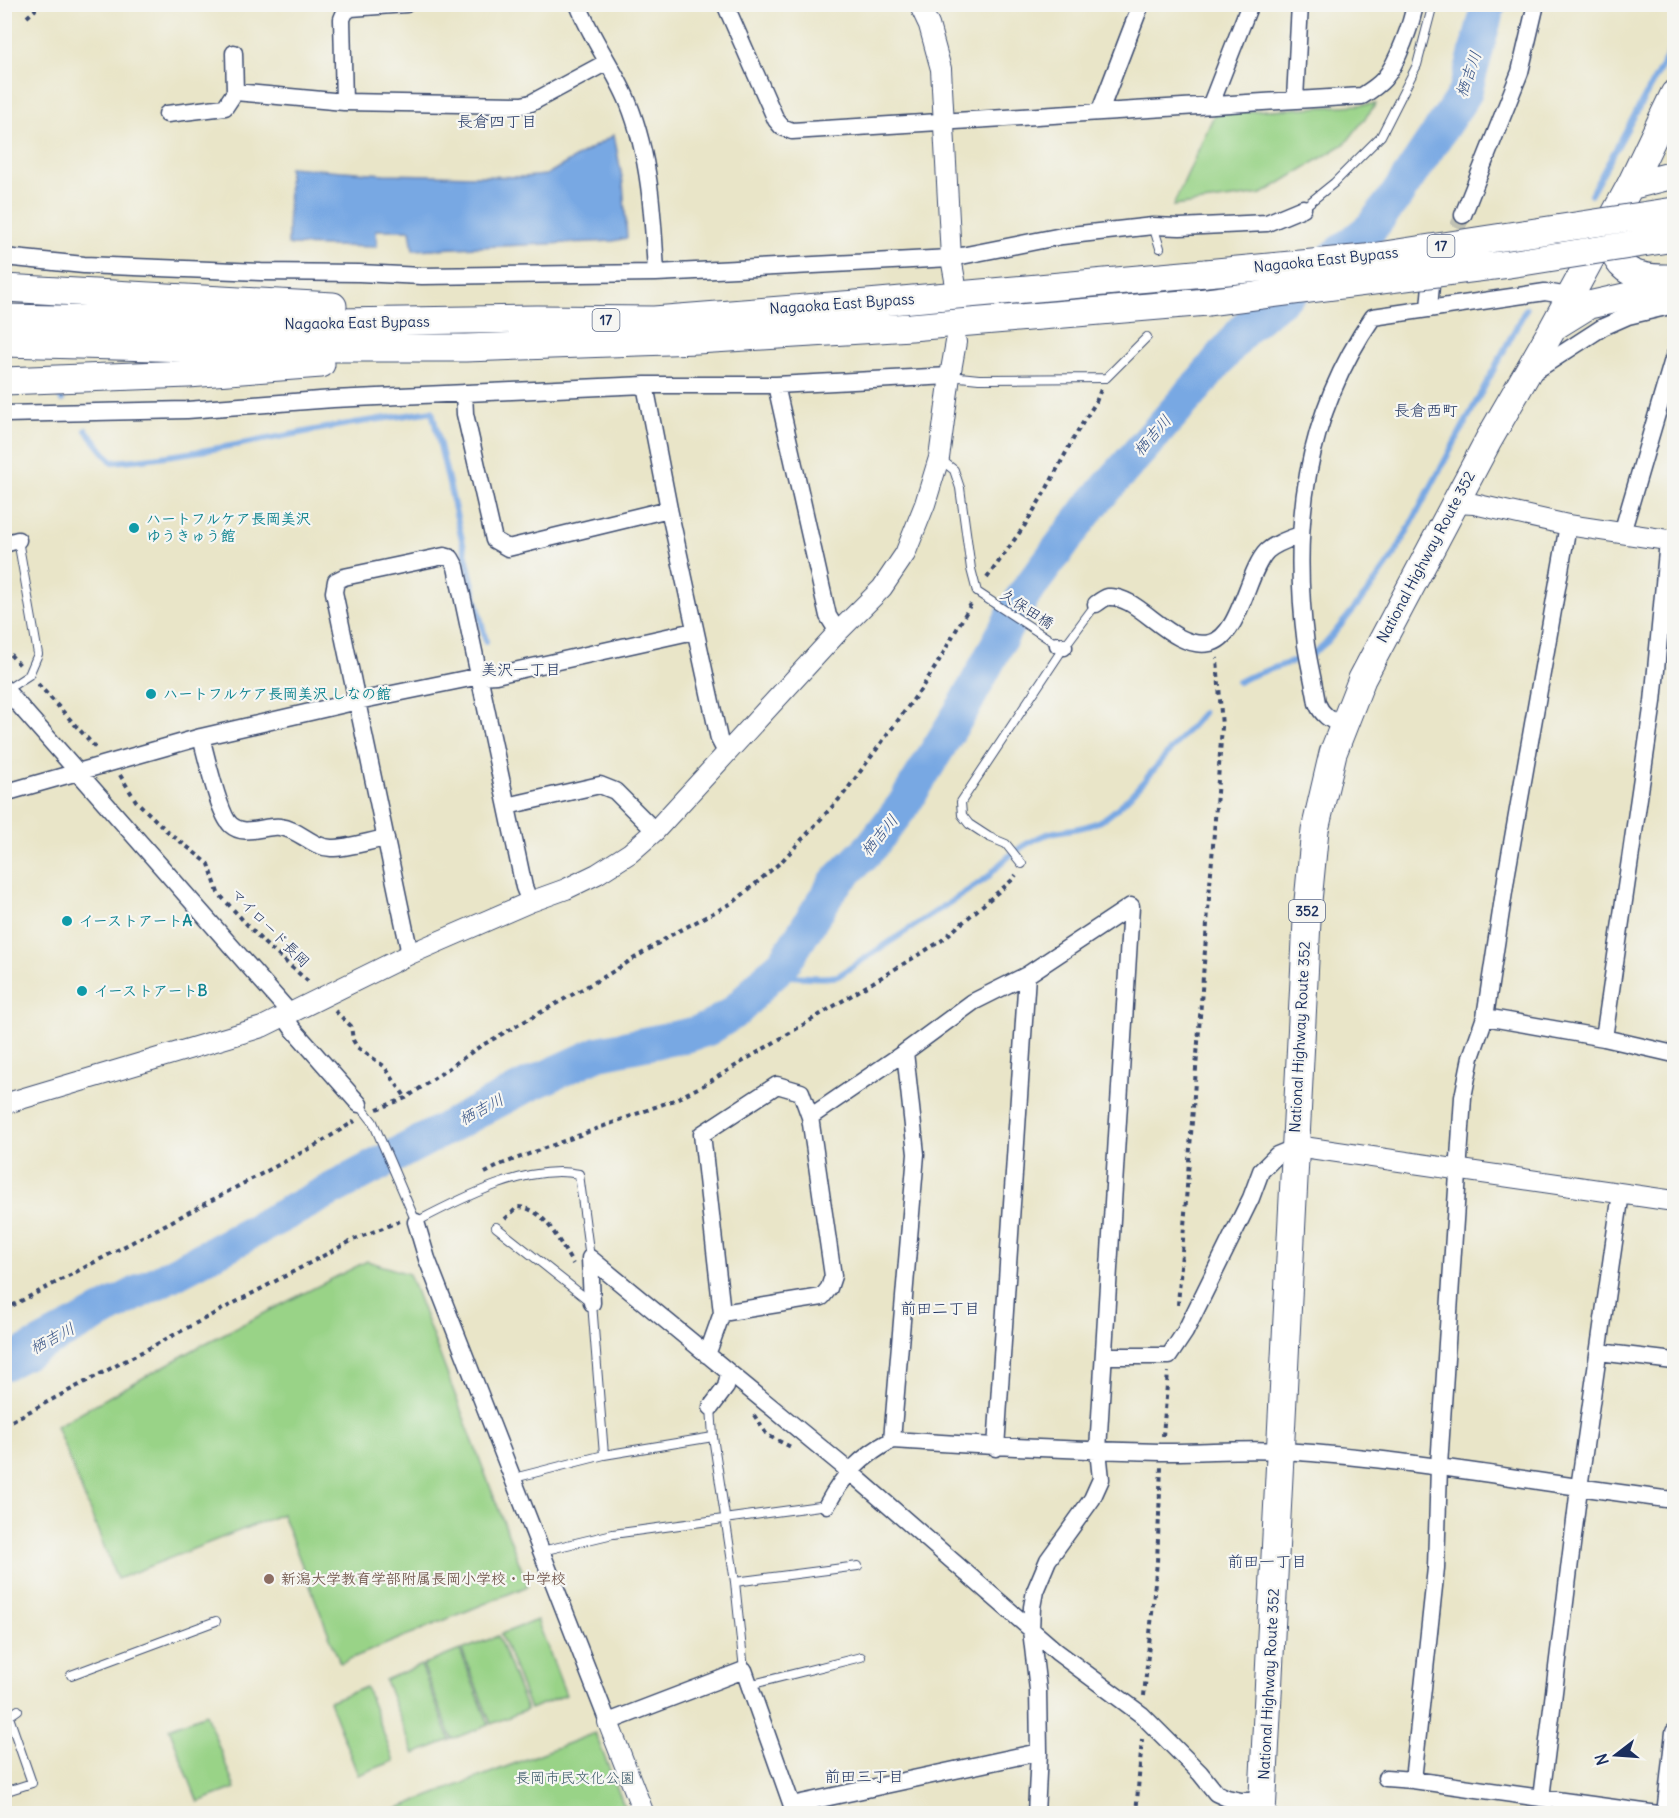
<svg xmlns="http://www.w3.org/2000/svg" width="1679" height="1818" viewBox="0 0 1679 1818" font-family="Delius,'Klee One',sans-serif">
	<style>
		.green { fill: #99d387; stroke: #5a8172; stroke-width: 1.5 }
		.water { fill: #78a8e3; stroke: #4a6ca0; stroke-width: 1.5 }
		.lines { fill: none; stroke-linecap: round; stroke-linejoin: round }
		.stream { stroke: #78a8e3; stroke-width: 6 }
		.river { stroke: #78a8e3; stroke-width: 34 }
		.minor-tunnel { stroke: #c0c1b3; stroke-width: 16; stroke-dasharray: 16 8; stroke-linecap: butt }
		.service-casing { stroke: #3a4a6e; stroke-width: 10 }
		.minor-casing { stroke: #3a4a6e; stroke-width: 19 }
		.tertiary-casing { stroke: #3a4a6e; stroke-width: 22 }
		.trunk-casing { stroke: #3a4a6e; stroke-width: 29 }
		.path { stroke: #3a4a6e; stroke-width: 4; stroke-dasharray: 4.5 4.5; stroke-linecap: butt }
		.service { stroke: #fff; stroke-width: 8 }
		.minor { stroke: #fff; stroke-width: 16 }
		.tertiary { stroke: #fff; stroke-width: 20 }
		.trunk { stroke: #fff; stroke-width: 27 }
		.trunk-bridge-casing { stroke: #3a4a6e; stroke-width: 29; stroke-linecap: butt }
		.trunk-bridge { stroke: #fff; stroke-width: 27 }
		.culture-dot { fill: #0f9aa8; stroke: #f6f6f2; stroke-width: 2 }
		.education-dot { fill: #8d6e63; stroke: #f6f6f2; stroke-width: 2 }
		.labels { text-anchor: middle; stroke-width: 4.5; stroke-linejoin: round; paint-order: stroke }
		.shield { fill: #f6f6f2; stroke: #5d6b8a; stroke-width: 1.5 }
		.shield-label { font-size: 14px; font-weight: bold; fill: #1b2f5e }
		.street-label { font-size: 15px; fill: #1b2f5e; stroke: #f6f6f2 }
		.culture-label { font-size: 15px; font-weight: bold; fill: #0d838f; stroke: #f6f6f2; text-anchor: start }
		.education-label { font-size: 15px; font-weight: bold; fill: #785e54; stroke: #f6f6f2; text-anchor: start }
		.park-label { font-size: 15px; fill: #3a5868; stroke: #f6f6f2 }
		.water-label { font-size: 16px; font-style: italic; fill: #375386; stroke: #f6f6f2 }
		.neighbourhood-label { font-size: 16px; fill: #1b2f5e; stroke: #f6f6f2 }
	</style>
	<rect width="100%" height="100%" fill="#f6f6f2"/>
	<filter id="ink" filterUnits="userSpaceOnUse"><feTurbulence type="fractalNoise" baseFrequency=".0167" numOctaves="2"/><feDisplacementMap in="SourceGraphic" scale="12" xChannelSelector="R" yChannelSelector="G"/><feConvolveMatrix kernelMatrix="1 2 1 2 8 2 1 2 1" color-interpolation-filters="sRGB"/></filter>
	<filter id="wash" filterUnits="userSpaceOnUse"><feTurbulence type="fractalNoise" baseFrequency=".008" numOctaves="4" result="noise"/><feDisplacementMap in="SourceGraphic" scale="24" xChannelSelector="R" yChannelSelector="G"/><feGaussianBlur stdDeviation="1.35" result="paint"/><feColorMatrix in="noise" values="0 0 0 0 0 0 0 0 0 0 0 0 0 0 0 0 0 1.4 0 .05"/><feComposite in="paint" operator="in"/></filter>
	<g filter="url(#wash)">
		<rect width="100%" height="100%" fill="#e9e5c8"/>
		<!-- green -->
		<path class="green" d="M1376,104L1346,143L1262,194L1173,206L1215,113Z
			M367,1261L409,1274L528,1586L340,1663L282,1514L117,1579L56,1426L204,1344Z
			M537,1620L566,1695L530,1709L501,1634Z
			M498,1636L527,1710L491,1724L462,1650Z
			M460,1650L489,1725L452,1739L423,1665Z
			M421,1665L450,1740L414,1754L385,1680Z
			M366,1687L394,1761L358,1775L329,1701Z
			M206,1714L235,1788L198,1802L169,1728Z
			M595,1733L627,1813H385Z"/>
		<!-- water -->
		<path class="water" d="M614,135L623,183L627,238L613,241L413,250L410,230H376L377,247L288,245L289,167L384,174L524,177L546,175Z"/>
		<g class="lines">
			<!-- stream -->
			<path class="stream" d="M1591,194L1674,44
				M57,393L62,400
				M86,430L112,462C190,456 265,439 342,425C372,420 402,416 432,411L486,642
				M1238,682L1248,677L1311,655L1327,642L1371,588L1395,554L1526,309
				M767,978C791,972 814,981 838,976L987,878C1003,859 1027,840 1051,833C1072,828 1090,829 1108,816C1124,804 1138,788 1151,773C1168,753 1185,733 1203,713"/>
			<!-- river -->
			<path class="river" d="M4,1364L522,1088L599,1053L689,1035L708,1029L736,1011L767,978L784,963L834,884L871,847L904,804L966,703L1023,596L1089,508L1200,383L1247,326L1371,228L1396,196L1465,93L1489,4"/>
		</g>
	</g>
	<g filter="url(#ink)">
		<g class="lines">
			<!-- minor-tunnel -->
			<path class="minor-tunnel" d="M1447,249L1463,215"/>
			<!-- service casing -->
			<g class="service-casing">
				<path id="service" d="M1303,208L1334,183L1381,136L1417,65L1433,4
					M1153,226L1160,248
					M950,376L979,379L1106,378L1147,337
					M940,459L954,470L960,488L971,569L977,592L1058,645
					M6,690L29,675L38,654L18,540
					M1022,864L1006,844L989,837L969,824L962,815L961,802L1064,647L1096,604
					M359,1104L373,1122L416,1222C460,1199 528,1163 579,1174L590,1258
					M496,1227L592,1303L604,1455
					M711,1407L713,1437
					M514,1478L604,1455L713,1437L735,1582L744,1670
					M542,1551L613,1534L827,1505
					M735,1582L858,1566
					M71,1675L216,1621
					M749,1685L861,1657
					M5,1719L18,1710
					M4,1792L32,1783L9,1717"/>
			</g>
			<!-- minor casing -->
			<g class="minor-casing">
				<path id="minor" d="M578,4C591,39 614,68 628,102C650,156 653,216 656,273
					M725,4L776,120L782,127L792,131L1362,96C1370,91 1378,86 1384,79C1397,64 1412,23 1415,4
					M235,92L344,102L522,105L531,103L607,62
					M1295,99L1300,4
					M344,102L342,19L345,12L351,8L406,4
					M1211,104L1250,4
					M1100,111L1141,4
					M167,114L225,107L235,92L234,53
					M1463,215L1520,72L1536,4
					M4,257L84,265L261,272L359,273L422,276L656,273L951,258L1062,236L1153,226L1180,227L1267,223L1303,208
					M1429,308L1431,285
					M1532,373L1603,327L1628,316L1674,305
					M645,385L669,509L719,739L727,754
					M776,385L828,616L838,632
					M464,393L465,414L494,540L508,548L669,509
					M4,414L187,410L333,399L645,385H776L950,376
					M1622,533L1674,356
					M4,544L18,540
					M1096,604C1100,601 1104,598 1108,597C1139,594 1171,651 1210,643C1240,637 1247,571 1267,551C1276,543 1289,539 1300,535
					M1058,645L1064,647
					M4,688L290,1013
					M1343,726C1331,720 1322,716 1317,703C1314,684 1309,664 1306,645C1291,527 1304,417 1373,317L1545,292L1569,296
					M201,737C206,755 219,815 231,825C244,837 265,825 280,827C299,829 311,847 331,848C349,848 369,841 386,838
					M4,793L201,737L358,701L480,676L496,675L694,631
					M507,806L600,785L615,791L655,831
					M410,954L334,592L336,581L344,577L444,556L451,558L456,567L524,887L530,902
					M284,1016L293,1029L359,1104
					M1485,1017L1604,1038L1674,1054
					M1604,1038L1653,702L1668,541
					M1621,1193L1579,1488L1541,1798L1658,1814
					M416,1222L427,1259L608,1722L744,1670L795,1814
					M590,1258L849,1471L1057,1652L1142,1715L1200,1773L1216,1793L1227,1798L1241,1801H1263
					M590,1258L592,1303
					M722,1313L702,1134L777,1085L801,1092L810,1117
					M1599,1352L1674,1361
					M707,1355L722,1313L822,1297L829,1288L833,1276L810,1117L905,1052
					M1104,1356H1169L1185,1332L1251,1198L1261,1171L1277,1155L1294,1148
					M711,1407L726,1387L729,1373
					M892,1440L916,1154L905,1052L973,1002L1027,975L1131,906L1098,1450L1101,1479L1092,1499L1048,1560L1035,1591L1032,1607L1031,1630L1038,1690L1039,1752L1036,1814
					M996,1448L1027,975
					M827,1505C843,1475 862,1456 892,1440C982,1446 1071,1450 1160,1452C1201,1453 1242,1448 1283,1451C1414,1459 1544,1484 1674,1500
					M1386,1778L1413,1780L1541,1798
					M1413,1780L1436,1568L1439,1466L1463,1097L1471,1057L1485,1017L1507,872L1568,525
					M792,1805L1039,1752
					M1665,1814L1674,1732"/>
			</g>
			<!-- tertiary casing -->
			<g class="tertiary-casing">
				<path id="tertiary" d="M919,4L929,25L941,69L951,258L955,280
					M1456,503L1474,504L1568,525L1674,541
					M4,1104L262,1027L410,954L530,902L566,889L597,874L630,853L655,831L838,632L882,588L905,554L925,504L939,458L950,376L956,342
					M1294,1148H1310L1674,1201
					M608,1722L644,1814"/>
			</g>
			<!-- trunk casing -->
			<g class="trunk-casing">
				<path id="trunk" d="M1630,186L1674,175
					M1611,227C1610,269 1631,279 1670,278
					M4,288L333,306
					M4,318L273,323L537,319L654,320L868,303L1206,273
					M1555,326L1589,305L1674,286
					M4,343L191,348H465L697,340L911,327L1207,302
					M4,381L188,374L321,364
					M1262,1814L1308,901L1315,830L1333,753L1362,679L1488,441L1553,328L1630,186L1674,94"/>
			</g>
			<!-- path -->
			<path class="path" d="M27,17L35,10V4
				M987,578L1025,525L1046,490L1077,432L1096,402L1101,389
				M4,648L20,665
				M38,684L97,749
				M120,775L136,801L167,831L209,864L218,893L264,943L310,983
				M335,1011L351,1026L353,1040L357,1047L384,1066L406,1098
				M377,1109L406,1098L479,1047L609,974L673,934L734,902L782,861L843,795L921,689L936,666L972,602
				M485,1173L502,1164L674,1100L704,1085L941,941L1011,881L1016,875
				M505,1219L518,1207C546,1208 559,1243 573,1264
				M1178,1305L1222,727L1217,658
				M4,1310L316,1145L355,1121
				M754,1415L767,1435L793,1448
				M4,1425L353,1240L400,1221
				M1163,1436L1168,1372
				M1144,1696L1157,1562L1161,1467
				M1136,1814L1142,1739"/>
			<!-- service -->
			<use href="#service" class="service"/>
			<!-- minor -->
			<use href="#minor" class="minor"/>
			<!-- tertiary -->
			<use href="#tertiary" class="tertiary"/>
			<!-- trunk -->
			<use href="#trunk" class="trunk"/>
			<!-- trunk-bridge casing -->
			<g class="trunk-bridge-casing">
				<path id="trunk-bridge" d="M1206,273L1365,258L1674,211
					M1207,302L1509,264L1674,238"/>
			</g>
			<!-- trunk-bridge -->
			<use href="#trunk-bridge" class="trunk-bridge"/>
		</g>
	</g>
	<!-- markers -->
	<g class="culture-dot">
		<circle cx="134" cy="528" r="6"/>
		<circle cx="151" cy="694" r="6"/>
		<circle cx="67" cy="921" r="6"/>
		<circle cx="82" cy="991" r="6"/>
	</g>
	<circle class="education-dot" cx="269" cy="1579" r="6"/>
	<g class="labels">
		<!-- shield labels -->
		<g class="shield">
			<rect x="1427.5" y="235" width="27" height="22" rx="4.5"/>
			<rect x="592.5" y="309" width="27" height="22" rx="4.5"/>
			<rect x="1289" y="900" width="36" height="22" rx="4.5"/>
		</g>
		<g class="shield-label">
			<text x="1441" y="251">17</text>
			<text x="606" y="325">17</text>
			<text x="1307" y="916">352</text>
		</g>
		<!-- street labels -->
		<g class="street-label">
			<text transform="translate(1326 260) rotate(-6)" y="5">Nagaoka East Bypass</text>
			<text transform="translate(842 304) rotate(-4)" y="5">Nagaoka East Bypass</text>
			<text transform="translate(357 323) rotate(-1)" y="5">Nagaoka East Bypass</text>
			<text transform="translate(1426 557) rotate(-62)" y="5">National Highway Route 352</text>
			<text transform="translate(1027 609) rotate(33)" y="5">久保田橋</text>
			<text transform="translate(270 928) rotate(45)" y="5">マイロード長岡</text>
			<text transform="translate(1300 1037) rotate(-87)" y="5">National Highway Route 352</text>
			<text transform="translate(1269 1684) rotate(-87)" y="5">National Highway Route 352</text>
		</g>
		<!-- culture labels -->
		<g class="culture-label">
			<text x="146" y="524">ハートフルケア長岡美沢<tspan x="146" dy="17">ゆうきゅう館</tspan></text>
			<text x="163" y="699">ハートフルケア長岡美沢 しなの館</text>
			<text x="79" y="926">イーストアートA</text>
			<text x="94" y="996">イーストアートB</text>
		</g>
		<!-- education labels -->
		<g class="education-label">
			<text x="281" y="1584">新潟大学教育学部附属長岡小学校・中学校</text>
		</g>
		<!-- park labels -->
		<g class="park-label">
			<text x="575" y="1783">長岡市民文化公園</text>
		</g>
		<!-- water labels -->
		<g class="water-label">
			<text transform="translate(1468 74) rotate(-71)" y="6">栖吉川</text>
			<text transform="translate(1152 435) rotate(-49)" y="6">栖吉川</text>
			<text transform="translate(879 835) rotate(-50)" y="6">栖吉川</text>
			<text transform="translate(481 1109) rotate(-28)" y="6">栖吉川</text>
			<text transform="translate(52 1338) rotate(-28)" y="6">栖吉川</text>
		</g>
		<!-- neighbourhood labels -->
		<g class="neighbourhood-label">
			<text x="497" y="127">長倉四丁目</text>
			<text x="1426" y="416">長倉西町</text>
			<text x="521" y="675">美沢一丁目</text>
			<text x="940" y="1314">前田二丁目</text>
			<text x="1267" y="1567">前田一丁目</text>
			<text x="864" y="1782">前田三丁目</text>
		</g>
	</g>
	<!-- margin -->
	<rect width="1679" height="1818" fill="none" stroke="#f6f6f2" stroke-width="24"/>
	<!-- north arrow -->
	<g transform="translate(1616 1755) rotate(253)" stroke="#f6f6f2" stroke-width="4.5" paint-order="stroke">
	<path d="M0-4.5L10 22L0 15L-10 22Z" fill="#1b2f5e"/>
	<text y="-9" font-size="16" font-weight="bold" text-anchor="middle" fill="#1b2f5e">N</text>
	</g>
</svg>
